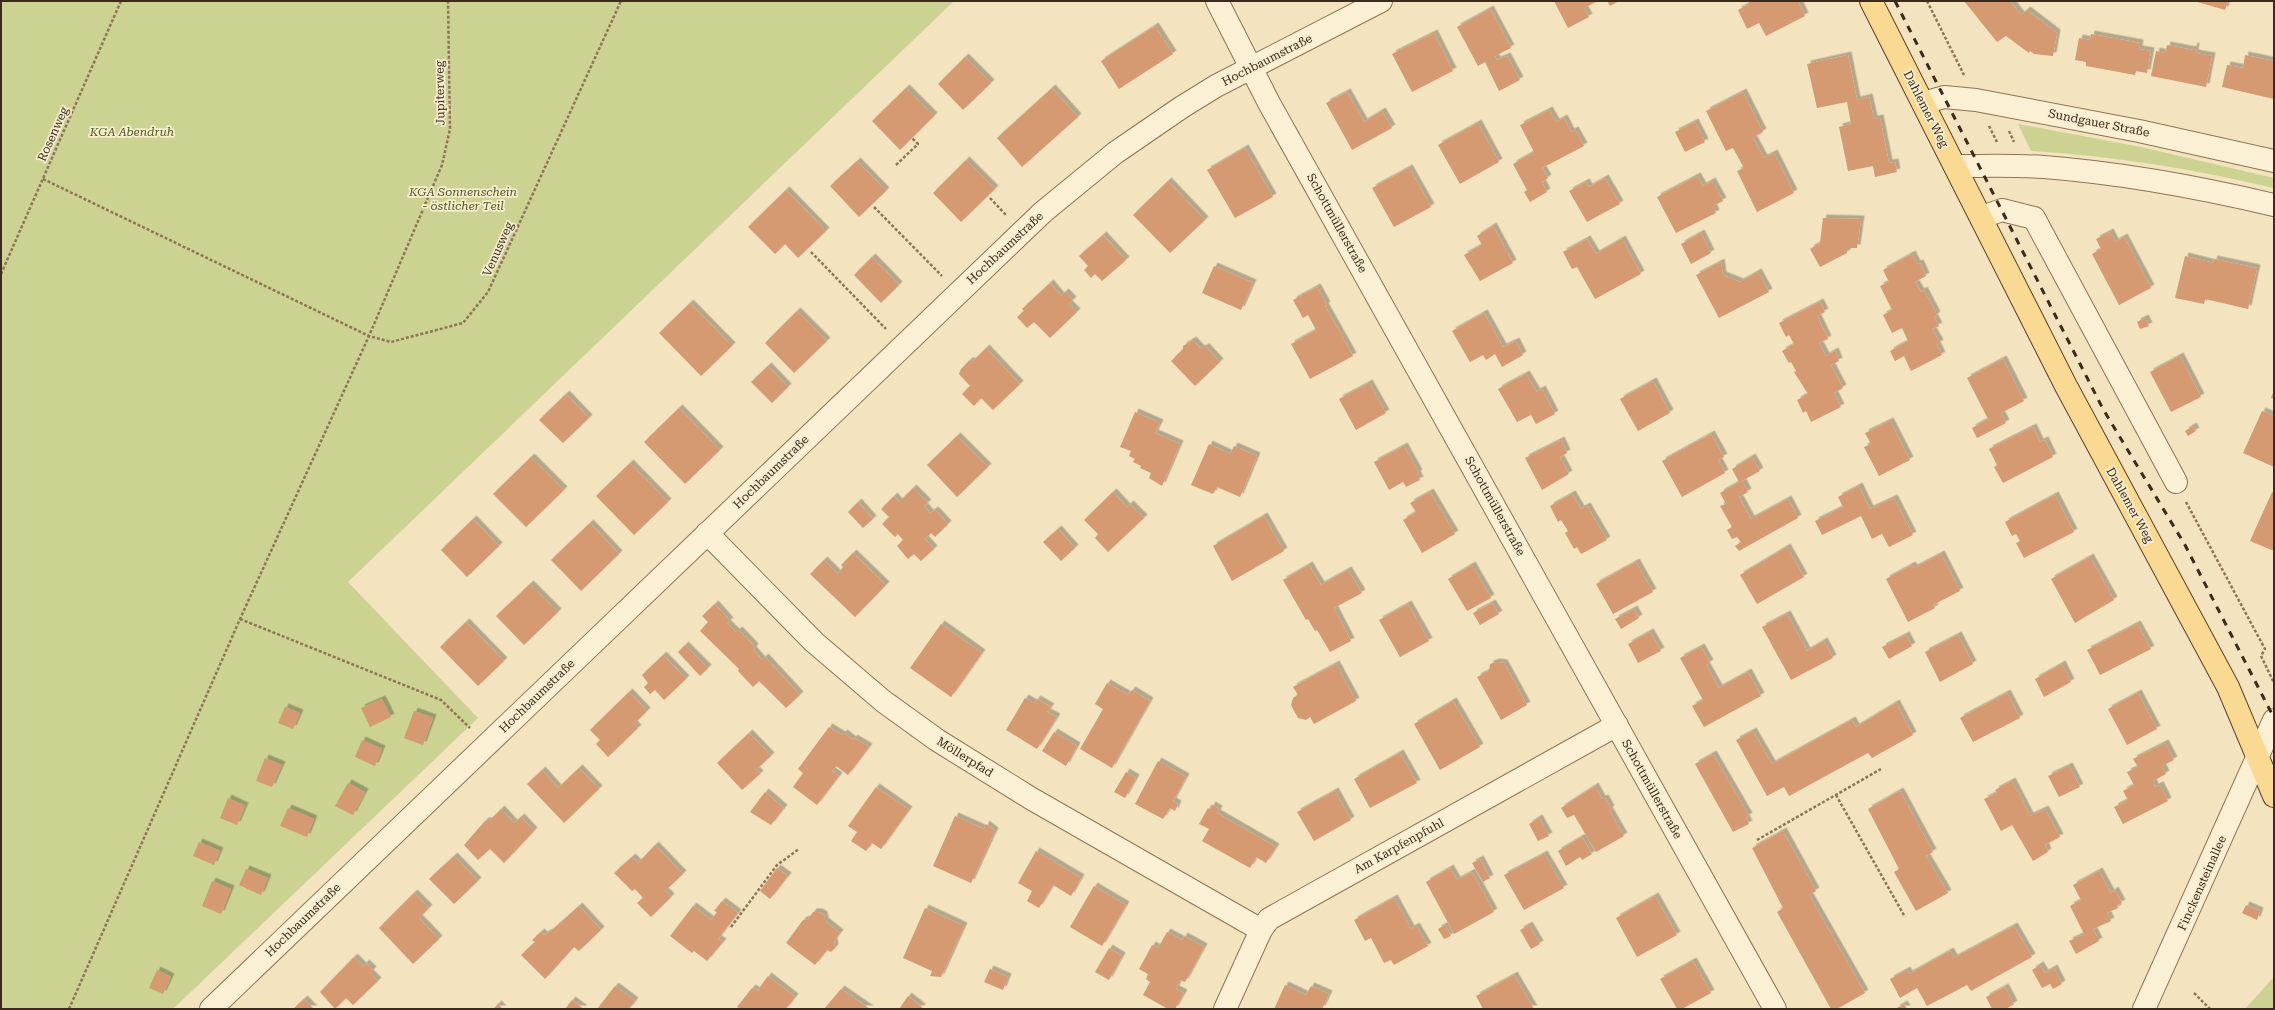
<svg xmlns="http://www.w3.org/2000/svg" width="2275" height="1010" viewBox="0 0 2275 1010" font-family="'Roboto Serif',serif">
	<style>
		.green { fill: #cbd292 }
		.building { fill: #d59a71; filter: url(#shadow) }
		.lines { fill: none; stroke-linecap: round; stroke-linejoin: round }
		.minor-casing { stroke: #8e7355; stroke-width: 24 }
		.major-casing { stroke: #5b412a; stroke-width: 24 }
		.path { stroke: #8e7355; stroke-width: 2.5; stroke-dasharray: 3 2; stroke-linecap: butt }
		.minor { stroke: #fcf0d4; stroke-width: 22 }
		.major { stroke: #fad993; stroke-width: 22 }
		.rail { stroke: #3c2b1c; stroke-width: 3; stroke-dasharray: 7 7; stroke-linecap: butt }
		.labels { text-anchor: middle; stroke-width: 3.5; stroke-linejoin: round; paint-order: stroke }
		.street-label { font-size: 12px; fill: #3c2b1c; stroke: #f9edd0 }
		.park-label { font-size: 12px; font-style: italic; fill: #4c5a20; stroke: #f9edd0 }
	</style>
	<defs>
		<filter id="shadow"><feDropShadow dx="3.5" dy="-3.5" stdDeviation="0" flood-color="#0004"/></filter>
	</defs>
	<rect width="100%" height="100%" fill="#f3e3bf"/>
	<!-- green -->
	<path class="green" d="M1,1H954L348,582L478,718L173,1009H1Z
		M2018,124L2141,147L2274,178V188C2194,169 2113,156 2031,151Z
		M2273,978L2274,1009H2245Z"/>
	<!-- building -->
	<path class="building" d="M1554,1H1598L1584,8L1589,17L1568,28Z
		M1607,1H1619L1610,6Z
		M1749,1H1798L1805,16L1766,36L1759,23L1747,29L1738,10L1749,4Z
		M1964,1H2010L2021,15L2027,10L2057,33L2053,56L2034,54L2030,51L2029,53L2006,36L1997,42Z
		M2194,1H2228L2225,10Z
		M1490,9L1511,48L1495,56L1497,60L1507,56L1520,80L1499,91L1485,62L1478,66L1457,27Z
		M1155,26L1173,54L1119,89L1101,61Z
		M1434,33L1453,71L1412,92L1392,54Z
		M2091,34L2140,43L2139,49L2151,51L2147,73L2136,71L2135,75L2086,66V62L2075,60L2079,38L2090,40Z
		M2167,45L2193,50L2194,46H2196L2195,53L2212,56L2206,87L2151,76L2156,51L2165,53Z
		M1848,55L1857,100L1869,97L1874,119L1880,118L1889,163L1895,162L1897,172L1875,177L1873,166L1848,171L1839,127L1851,124L1847,102L1817,108L1807,64Z
		M2245,55L2274,61V99L2222,87L2227,65L2243,68Z
		M965,57L991,83L963,110L938,84Z
		M906,88L934,116L900,150L872,121Z
		M1052,88L1078,117L1022,167L997,138Z
		M1347,92L1364,122L1382,111L1392,128L1352,150L1326,103Z
		M1743,92L1763,132L1753,138L1764,158L1774,153L1794,193L1757,212L1737,171L1744,168L1733,148L1726,151L1706,111Z
		M1549,110L1556,122L1564,118L1571,132L1575,130L1584,146L1542,168L1548,178L1542,182L1547,192L1530,202L1524,192L1527,190L1513,164L1534,152L1520,125Z
		M1695,122L1705,142L1685,152L1675,132Z
		M1478,123L1499,162L1460,184L1438,145Z
		M1245,148L1273,197L1235,218L1207,170Z
		M966,160L995,189L961,222L933,193Z
		M857,161L886,191L859,217L830,186Z
		M1409,168L1431,207L1394,227L1372,188Z
		M1697,176L1703,186L1712,181L1723,201L1713,206L1716,213L1676,233L1657,197Z
		M1605,178L1620,204L1587,222L1569,191L1586,182L1589,187Z
		M1168,181L1205,220L1170,253L1133,215Z
		M786,190L826,231L798,258L785,244L775,254L748,227Z
		M1823,218L1861,219L1857,248H1848L1847,253L1820,267L1810,249L1820,243Z
		M1493,226L1513,263L1480,281L1464,255L1482,245L1477,236Z
		M2110,232L2115,242L2124,237L2151,288L2119,305L2092,254L2101,249L2096,239Z
		M1701,233L1711,253L1691,264L1681,244Z
		M1103,235L1126,260L1102,281L1095,274L1091,278L1084,270L1088,266L1079,256Z
		M1587,239L1596,254L1622,239L1641,274L1595,299L1577,267L1572,269L1563,252Z
		M1912,254L1917,264L1920,263L1926,276L1915,282L1921,292L1924,290L1937,315L1934,317L1939,326L1932,329L1940,343L1937,345L1942,355L1911,371L1904,356L1895,361L1890,351L1908,341L1902,328L1892,333L1883,315L1892,310L1880,286L1889,282L1883,270Z
		M2185,256L2213,263L2214,259L2257,268L2248,309L2205,299L2204,304L2175,298Z
		M872,257L899,285L881,303L854,275Z
		M1721,262L1723,275L1740,282L1758,272L1769,292L1719,318L1696,275Z
		M1214,266L1253,283L1241,310L1202,293Z
		M1050,283L1061,296L1065,292L1073,300L1069,304L1077,312L1050,338L1034,322L1027,328L1017,317L1024,311L1022,309Z
		M1317,287L1327,305L1325,306L1353,356L1310,379L1291,344L1316,330L1308,315L1303,318L1293,300Z
		M1820,302L1825,312L1817,316L1828,339L1819,343L1826,356L1835,351L1839,361L1831,365L1843,388L1834,393L1841,407L1811,422L1806,411L1803,413L1797,400L1808,394L1794,372L1796,371L1791,362L1789,363L1782,351L1794,344L1789,335L1786,337L1779,323Z
		M690,303L732,346L701,376L659,333Z
		M797,311L827,341L794,373L765,343Z
		M1484,313L1503,347L1516,341L1523,355L1502,367L1495,354L1486,360L1483,355L1470,362L1452,331Z
		M2145,318L2149,326L2140,329L2137,322Z
		M1193,340L1201,349L1206,347L1220,362L1195,386L1171,361L1183,349V346Z
		M986,348L1020,384L993,410L981,398L974,406L962,394L970,386L959,374L961,369L969,361H973Z
		M2180,356L2201,397L2171,412L2150,372Z
		M2003,359L2024,401L2001,413L2006,423L1977,438L1972,428L1988,419L1967,378Z
		M768,366L788,387L772,403L751,382Z
		M1526,374L1537,392L1542,389L1555,414L1536,424L1531,415L1517,422L1498,389Z
		M1653,381L1670,413L1638,431L1620,399Z
		M1369,383L1386,413L1356,430L1339,399Z
		M2274,390V399L2271,398Z
		M566,394L589,418L563,443L539,420Z
		M679,408L720,450L685,484L644,442Z
		M2262,411L2274,416V467L2243,453Z
		M1135,412L1160,423L1155,433L1180,444L1162,486L1149,478L1151,473L1140,468L1141,466L1133,462L1135,459L1129,456L1131,451L1120,447Z
		M1890,421L1910,460L1879,476L1864,447L1871,444L1865,433Z
		M2193,426L2196,431L2188,436L2185,431Z
		M2033,427L2040,442L2045,440L2053,457L2003,483L1994,467L1997,465L1989,449Z
		M1711,434L1724,457L1718,460L1725,473L1682,497L1662,461Z
		M957,436L988,467L957,497L927,465Z
		M1561,440L1567,453L1560,457L1569,474L1542,490L1525,458Z
		M1209,444L1230,454L1234,446L1257,456L1240,497L1217,487L1213,494L1191,485Z
		M1404,446L1419,473L1417,474L1420,480L1406,487L1403,482L1389,490L1374,462Z
		M531,457L564,490L526,527L493,494Z
		M1752,457L1760,471L1742,481L1748,492L1739,497L1751,519L1788,499L1798,518L1739,551L1735,546L1741,542L1737,537L1732,539L1727,530L1732,527L1720,506L1726,504L1720,493L1739,482L1732,469Z
		M630,463L668,502L634,535L596,496Z
		M1859,486L1870,509L1894,498L1913,535L1889,547L1882,534L1872,539L1861,516L1822,535L1815,521L1843,507L1838,497Z
		M913,488L928,503L924,506L930,513L935,510L948,524L935,537L931,533L925,539L934,549L921,561L914,554L908,559L897,546L903,540L898,534L895,537L882,524L889,517L881,509L894,496L899,502Z
		M1113,492L1127,507L1130,504L1144,518L1108,552L1095,538L1098,534L1084,520Z
		M1430,492L1455,534L1422,553L1403,520L1416,512L1410,503Z
		M2272,492L2274,493V551L2250,541Z
		M1572,494L1581,509L1587,506L1607,540L1581,554L1577,547L1574,549L1565,533L1568,531L1561,520L1558,522L1550,506Z
		M2055,495L2074,532L2024,558L2016,543L2020,541L2016,534L2012,536L2005,522Z
		M858,502L873,519L863,528L848,512Z
		M1264,516L1284,551L1232,581L1213,546Z
		M473,519L499,546L467,577L441,550Z
		M590,523L619,554L581,591L551,560Z
		M1058,529L1075,548L1061,561L1043,542Z
		M1787,547L1804,577L1757,604L1740,575Z
		M853,553L886,585L855,617L810,574L824,560L838,574L843,567L841,565Z
		M1941,554L1960,591L1933,605L1935,608L1908,622L1886,579L1912,565L1914,568Z
		M2090,557L2114,600L2075,623L2051,579Z
		M1636,562L1653,592L1613,614L1596,584Z
		M1309,565L1321,585L1348,570L1362,593L1334,608L1351,641L1330,652L1317,630L1315,631L1308,619L1306,620L1283,580Z
		M1472,565L1491,598L1467,611L1448,579Z
		M530,584L558,612L524,645L496,616Z
		M1492,603L1499,614L1480,625L1473,613Z
		M715,604L730,621L727,623L736,632L739,630L755,647L753,650L762,660L765,657L800,695L786,708L759,681L753,687L738,671L739,669L700,631L708,622L702,616Z
		M1408,604L1429,641L1400,657L1379,620Z
		M1634,609L1639,618L1621,629L1615,619Z
		M1787,614L1807,651L1824,641L1833,658L1791,680L1762,627Z
		M466,622L504,661L478,686L440,647Z
		M941,624L982,653L951,697L910,668Z
		M2137,624L2151,649L2100,675L2087,650Z
		M1650,632L1661,651L1638,663L1628,644Z
		M1906,635L1912,646L1889,659L1882,647Z
		M1958,635L1973,664L1940,682L1925,652Z
		M685,645L708,668L700,676L678,652Z
		M1701,647L1710,663L1706,665L1719,688L1748,672L1761,696L1704,727L1692,706L1703,700L1680,658Z
		M663,655L686,679L664,700L655,690L650,694L644,687L648,683L642,675Z
		M1496,662L1504,663L1527,705L1501,720L1477,677L1489,671L1490,664Z
		M1336,664L1356,701L1314,724L1310,717L1306,720L1298,718L1291,705L1293,698L1298,695L1293,687Z
		M2062,664L2071,682L2044,697L2035,679Z
		M1107,683L1128,695L1132,690L1150,701L1112,768L1080,749L1103,709L1095,704Z
		M629,692L647,711L634,724L638,728L608,757L596,744L600,740L590,730Z
		M2007,693L2020,718L1973,742L1960,718Z
		M2138,693L2157,729L2127,745L2108,709Z
		M1025,698L1034,703L1037,699L1051,707L1047,712L1057,717L1037,749L1006,730Z
		M382,699L391,717L370,727L361,708Z
		M1453,701L1480,747L1440,770L1414,724Z
		M1896,703L1913,735L1872,758L1868,753L1789,796L1784,787L1767,796L1736,740L1753,731L1772,764L1852,720L1856,727Z
		M285,707L300,713L293,729L278,723Z
		M414,711L433,718L423,745L404,738Z
		M829,727L842,735L844,733L853,740L854,738L869,747L848,775L836,766L832,771L839,776L817,805L793,787L803,773L798,769Z
		M1054,732L1077,746L1066,766L1042,751Z
		M749,733L771,756L756,770L760,774L742,790L717,763Z
		M362,740L382,749L375,766L355,757Z
		M2165,743L2174,760L2162,766L2166,774L2153,781L2155,787L2160,785L2168,801L2123,824L2114,807L2128,800L2123,791L2134,785L2127,772L2138,767L2133,759Z
		M1400,753L1417,783L1370,808L1354,779Z
		M1713,754L1749,816L1746,818L1749,824L1733,832L1695,764Z
		M265,758L282,765L272,787L256,781Z
		M1158,761L1186,777L1173,801L1178,804L1175,811L1170,808L1163,819L1135,804Z
		M2069,766L2080,787L2059,797L2048,776Z
		M579,768L599,789L564,823L527,784L542,770L558,788Z
		M1126,772L1136,778L1125,798L1114,792Z
		M2012,781L2030,816L2045,809L2060,837L2045,845L2048,852L2033,861L2012,825L2001,831L1984,799L1997,793L1995,790Z
		M348,783L365,792L353,815L335,806Z
		M1595,786L1602,799L1605,798L1611,809L1609,810L1624,836L1596,852L1574,815L1567,818L1561,808Z
		M876,787L909,810L881,849L872,843L866,851L851,841L857,832L848,826Z
		M1335,791L1351,820L1314,841L1297,812Z
		M1900,791L1933,852L1926,856L1948,893L1916,911L1894,872L1899,869L1868,809Z
		M765,792L784,808L771,825L750,812Z
		M228,798L245,806L237,825L220,818Z
		M1212,805L1219,809L1217,813L1276,847L1266,863L1256,857L1250,868L1202,841L1209,829L1199,824L1208,808L1210,809Z
		M288,808L314,819L307,837L280,826Z
		M501,809L514,823L521,817L534,831L504,863L490,849L478,860L464,845L485,821H489Z
		M955,816L984,829L986,824L995,831L971,883L933,866Z
		M1539,818L1549,836L1538,841L1529,824Z
		M1783,831L1816,891L1809,895L1865,993L1837,1009H1831L1777,912L1783,908L1752,848Z
		M1582,837L1592,854L1582,860L1580,857L1566,866L1558,851Z
		M199,842L220,851L214,865L193,856Z
		M655,845L683,874L665,891L671,897L651,917L637,903L643,898L635,889L632,891L614,873L632,857L638,863Z
		M1036,851L1081,878L1071,896L1053,885L1039,908L1027,901L1032,891L1018,883Z
		M1544,854L1564,888L1524,910L1504,875Z
		M454,856L478,881L454,904L429,879Z
		M1480,859L1490,878L1483,882L1472,863Z
		M777,868L788,876L770,899L760,891Z
		M1450,868L1457,880L1472,872L1494,912L1454,934L1426,882Z
		M246,869L268,878L261,895L239,885Z
		M2099,871L2111,893L2115,890L2122,903L2117,905L2118,908L2107,913L2111,921L2093,929L2099,941L2076,954L2069,941L2084,934L2070,906L2081,900L2073,885Z
		M212,881L231,889L221,914L202,906Z
		M1094,886L1126,905L1102,946L1070,927Z
		M414,893L429,908L419,918L439,939L413,964L379,928Z
		M1655,896L1677,935L1637,957L1616,918Z
		M1394,898L1411,929L1416,926L1428,946L1394,965L1391,960L1384,963L1371,938L1365,941L1354,920Z
		M722,901L738,913L718,939L723,942L707,961L694,951L692,953L670,936L693,906L711,920L717,912L714,911Z
		M2246,905L2260,911L2257,920L2242,913Z
		M579,906L601,930L579,951L574,947L545,979L521,955L535,942L532,940L541,932L544,935L551,931Z
		M925,908L964,926L941,977L930,976L932,971L903,958Z
		M813,912H819L824,915L825,921L840,933L834,941L835,948L831,952L827,950L815,965L786,943L803,920L808,919Z
		M1445,925L1451,936L1444,939L1438,929Z
		M1529,925L1540,944L1531,949L1520,930Z
		M2014,926L2032,957L1971,991L1967,985L1927,1006L1917,988L1900,998L1890,979L1907,970L1909,974L1950,951L1954,958Z
		M1167,932L1182,940L1184,936L1204,947L1185,982L1180,980L1176,989L1184,993L1175,1009H1168L1143,995L1150,982L1146,979L1148,974L1139,969L1152,945L1158,948Z
		M1109,948L1122,956L1109,980L1095,972Z
		M354,957L363,966L366,963L373,970L370,973L378,981L353,1005L346,998L335,1009L320,992Z
		M1693,961L1711,993L1682,1009H1677L1660,979Z
		M2040,965L2045,973L2054,968L2062,984L2053,989L2050,984L2042,988L2032,970Z
		M990,969L1008,977L1003,990L984,982Z
		M157,970L171,977L163,994L149,988Z
		M1514,975L1534,1009H1483L1476,996Z
		M768,976L795,997L786,1009H740L737,1007L752,988L757,991Z
		M1285,985L1306,995L1311,986L1329,994L1322,1009H1274Z
		M615,986L635,1001L629,1009H597Z
		M2005,987L2014,1004L2006,1009H1992L1986,997Z
		M841,989L870,1009H824Z
		M908,996L922,1007L921,1009H899Z
		M304,999L314,1009H293Z
		M572,1000L584,1009H565Z
		M498,1004L503,1009H493Z
		M1904,1004L1907,1009H1895Z"/>
	<g class="lines">
		<!-- minor casing -->
		<g class="minor-casing">
			<path id="minor" d="M1217,1L1269,103L1775,1009
				M1923,103L1944,97L1976,100L2139,131L2274,161
				M1956,166C1985,166 2015,165 2044,167C2121,173 2198,187 2274,205
				M1982,217L2002,210L2034,218L2176,482
				M707,533L814,642L883,701L937,740L1032,799L1261,930
				M211,1009L1043,212L1115,153L1182,107L1216,86L1381,1
				M1225,1009L1261,930L1269,919L1617,725
				M2144,1009L2274,720"/>
		</g>
		<!-- major casing -->
		<g class="major-casing">
			<path id="major" d="M1871,1L2066,386L2228,687L2274,796"/>
		</g>
		<!-- path -->
		<path class="path" d="M1927,1L1964,75
			M1989,126L1997,142
			M2009,131L2014,142
			M896,165L918,144L912,138
			M43,179L369,336L391,342L463,323L488,292L621,1
			M990,198L1006,215
			M874,207L942,276
			M811,252L886,329
			M1,274L121,1
			M2186,502L2265,649L2261,656L2274,683
			M240,619L441,700L470,728
			M1836,795L1905,917
			M1757,840L1881,769
			M731,927L777,865L799,849
			M2194,993L2210,1009
			M69,1009L240,619L369,336L442,165L450,129L448,1"/>
		<!-- minor -->
		<use href="#minor" class="minor"/>
		<!-- major -->
		<use href="#major" class="major"/>
		<!-- rail -->
		<path class="rail" d="M1895,1L2103,409L2185,545L2274,718"/>
	</g>
	<g class="labels">
		<!-- street labels -->
		<g class="street-label">
			<text transform="translate(1267 60) rotate(-27)" y="4">Hochbaumstraße</text>
			<text transform="translate(440 93) rotate(-91)" y="4">Jupiterweg</text>
			<text transform="translate(1926 109) rotate(63)" y="4">Dahlemer Weg</text>
			<text transform="translate(2099 123) rotate(11)" y="4">Sundgauer Straße</text>
			<text transform="translate(53 134) rotate(-66)" y="4">Rosenweg</text>
			<text transform="translate(1337 223) rotate(61)" y="4">Schottmüllerstraße</text>
			<text transform="translate(1005 248) rotate(-43)" y="4">Hochbaumstraße</text>
			<text transform="translate(498 249) rotate(-66)" y="4">Venusweg</text>
			<text transform="translate(771 472) rotate(-44)" y="4">Hochbaumstraße</text>
			<text transform="translate(2130 505) rotate(61)" y="4">Dahlemer Weg</text>
			<text transform="translate(1495 506) rotate(61)" y="4">Schottmüllerstraße</text>
			<text transform="translate(537 696) rotate(-44)" y="4">Hochbaumstraße</text>
			<text transform="translate(965 757) rotate(32)" y="4">Möllerpfad</text>
			<text transform="translate(1652 789) rotate(61)" y="4">Schottmüllerstraße</text>
			<text transform="translate(1399 846) rotate(-29)" y="4">Am Karpfenpfuhl</text>
			<text transform="translate(2202 883) rotate(-66)" y="4">Finckensteinallee</text>
			<text transform="translate(303 920) rotate(-44)" y="4">Hochbaumstraße</text>
		</g>
		<!-- park labels -->
		<g class="park-label">
			<text x="132" y="136">KGA Abendruh</text>
			<text x="463" y="196">KGA Sonnenschein<tspan x="463" dy="14">- östlicher Teil</tspan></text>
		</g>
	</g>
	<!-- border -->
	<rect width="2275" height="1010" fill="none" stroke="#3c2b1c" stroke-width="4"/>
</svg>
